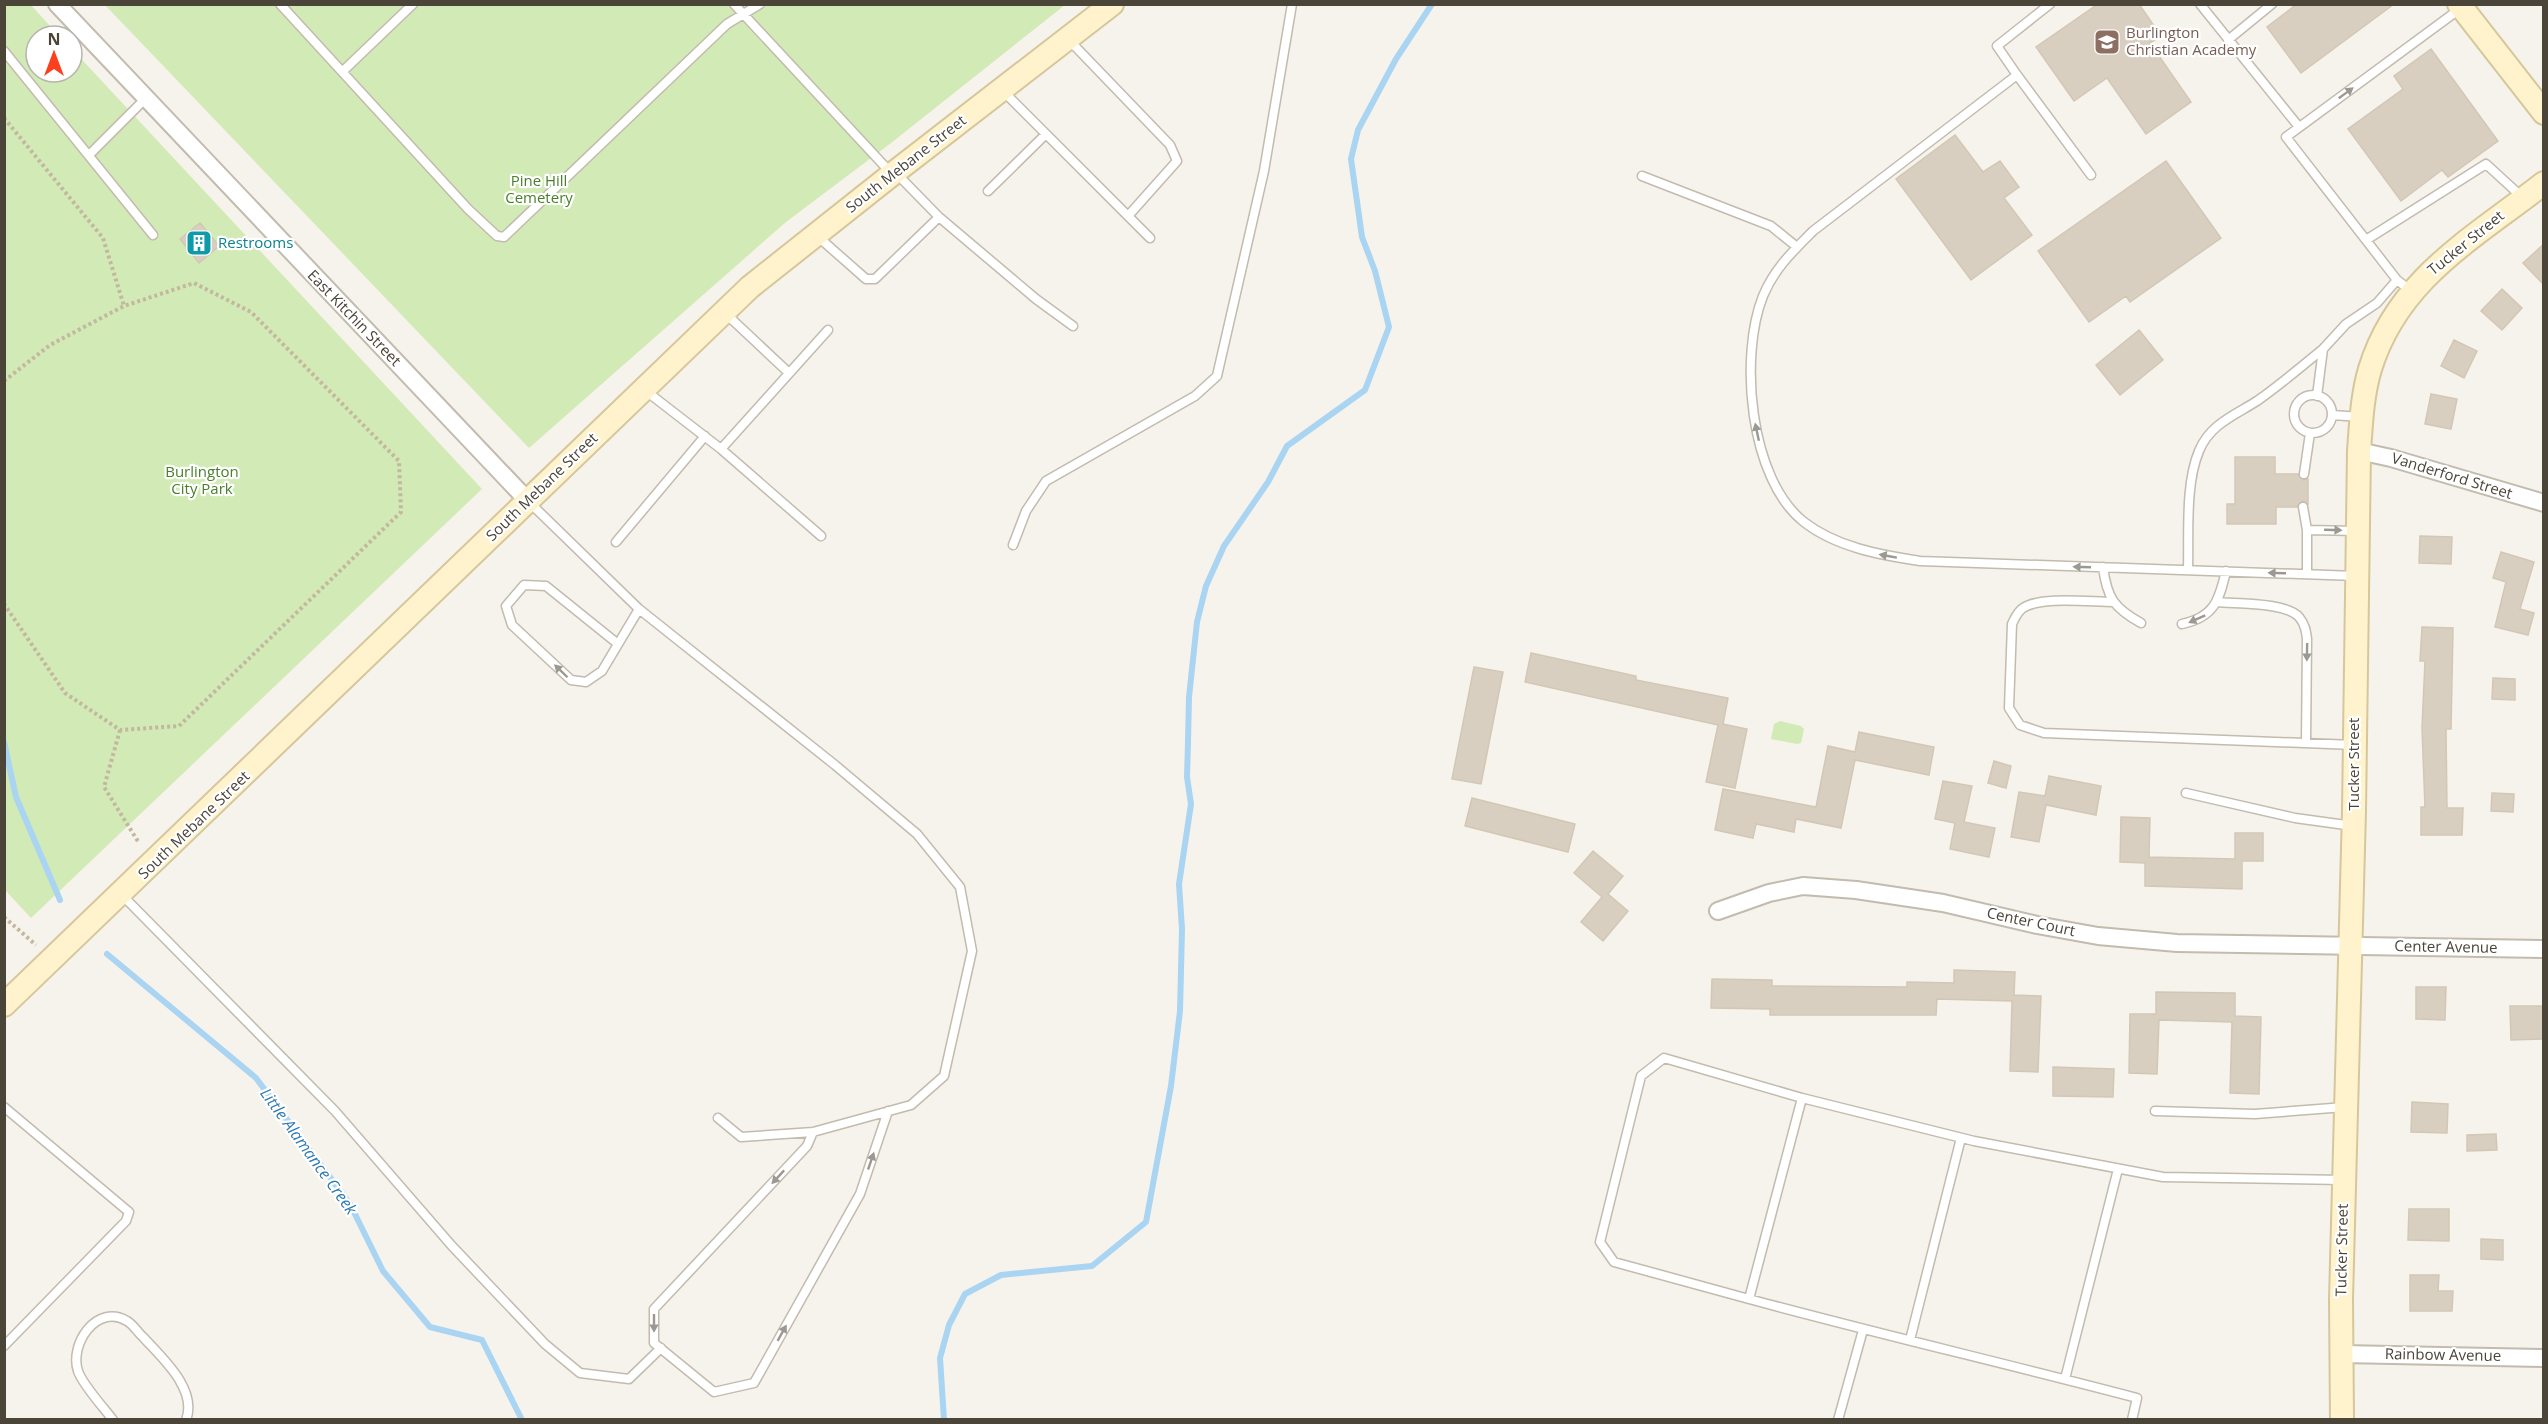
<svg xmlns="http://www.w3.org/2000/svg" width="2548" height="1424" viewBox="0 0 2548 1424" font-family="'Open Sans',sans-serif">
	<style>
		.green { fill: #d2eab5 }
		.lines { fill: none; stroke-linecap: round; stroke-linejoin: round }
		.stream { stroke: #a9d4f2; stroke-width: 6 }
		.building { fill: #d8cfc1; stroke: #d3c7b4; stroke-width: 1.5 }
		.lane-casing { stroke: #c2bbae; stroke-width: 11 }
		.street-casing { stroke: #c2bbae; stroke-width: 20 }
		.secondary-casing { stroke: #d6c79b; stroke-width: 26 }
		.path { stroke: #c4b79f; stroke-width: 4; stroke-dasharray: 3 3; stroke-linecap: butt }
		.lane { stroke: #fff; stroke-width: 8 }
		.street { stroke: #fff; stroke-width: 16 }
		.secondary { stroke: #fff3cd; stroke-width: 22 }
		.oneway { fill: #9c9892 }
		.labels { text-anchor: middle; stroke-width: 4.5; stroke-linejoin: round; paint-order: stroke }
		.education-label { font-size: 15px; fill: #785e54; stroke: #fff; text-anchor: start }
		.street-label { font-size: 15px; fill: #4b4439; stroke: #fff }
		.park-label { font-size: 15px; fill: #4a7f2a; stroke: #fff }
		.culture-label { font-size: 15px; fill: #0d838f; stroke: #fff; text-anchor: start }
		.water-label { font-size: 16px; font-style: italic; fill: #2e7ab2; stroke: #fff }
	</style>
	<rect width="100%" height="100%" fill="#f6f3ec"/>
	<!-- green -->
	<path class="green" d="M30,4L59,36H36V72H72V49L482,489L31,918L5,890L4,5Z
		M105,5H1065L891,143L786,222L529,448Z
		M1780,721L1801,726L1804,729L1801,743L1797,744L1771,739L1774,724Z"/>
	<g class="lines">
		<!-- stream -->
		<path class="stream" d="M4,742L16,797L60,900
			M107,954L256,1078L350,1204L383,1271L430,1327L482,1340L522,1420
			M944,1420L940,1358L949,1325L965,1294L1001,1275L1092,1266L1146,1222L1171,1086L1180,1011L1182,929L1179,884L1191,804L1187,777L1188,742L1189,697L1197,622L1206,586L1224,546L1268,482L1287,446L1365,390L1389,327L1375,271L1362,237L1351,159L1358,130L1396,59L1432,4"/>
	</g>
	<!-- building -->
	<path class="building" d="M2098,4H2139L2161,36L2150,43L2191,102L2146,134L2107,78L2074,101L2036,47Z
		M2297,4H2394L2301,73L2267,27Z
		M2431,49L2498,141L2448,177L2442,170L2401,201L2348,129L2403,89L2394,76Z
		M1955,135L1983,172L2000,161L2019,187L2004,198L2032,235L1971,280L1896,179Z
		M2166,161L2221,238L2130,302L2126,296L2089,322L2038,251Z
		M200,223L219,246L199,263L180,239Z
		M2544,244V285L2523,263Z
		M2502,289L2522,308L2502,330L2481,311Z
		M2139,330L2163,360L2120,395L2096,365Z
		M2454,340L2477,351L2464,378L2441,366Z
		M2431,394L2457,399L2451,429L2425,424Z
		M2235,457H2275V474H2298L2303,480L2308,479V504L2302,501L2297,507H2276V524H2227V504H2235Z
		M2420,536L2452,537L2451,564L2419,563Z
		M2501,552L2534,562L2520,609L2534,613L2528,635L2495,627L2506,582L2493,578Z
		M2422,627L2453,628L2451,729H2446L2447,808H2463L2462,835H2421V807H2425L2422,728L2425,661H2420Z
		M1531,653L1636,676V680L1728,698L1723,724L1747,729L1735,788L1706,782L1718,725L1525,682Z
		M1474,667L1503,672L1481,784L1452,779Z
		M2493,678L2515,679V700L2492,699Z
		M1859,732L1934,747L1929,775L1855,760L1841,828L1796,819L1794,832L1756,824L1753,838L1715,830L1723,789L1816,807L1828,746L1855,752Z
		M1994,761L2011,766L2006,788L1988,783Z
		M2049,776L2101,786L2096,815L2046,805L2039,842L2011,837L2019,792L2045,796Z
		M1943,781L1972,786L1964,822L1995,828L1989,857L1950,849L1955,823L1935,819Z
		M2492,793L2514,794L2513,812L2491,811Z
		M1472,798L1575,824L1568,852L1465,826Z
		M2121,817L2150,818L2149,857L2235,859V833H2263V861H2242V889L2145,886V863L2120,862Z
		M1593,851L1623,876L1608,894L1628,911L1603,941L1581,922L1602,897L1574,873Z
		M1954,970L2015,972L2014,995L2041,996L2038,1072L2010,1071L2012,1001L1937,999L1936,1015H1770V1009L1711,1008L1712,979L1772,980V986L1907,987V982L1954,983Z
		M2416,987H2446L2445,1020L2416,1019Z
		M2156,992L2235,993V1016L2261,1017L2259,1094L2230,1093L2232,1022L2159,1020L2157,1074L2129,1073L2130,1014H2156Z
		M2510,1006H2544V1039L2511,1040Z
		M2053,1067L2114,1069L2113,1097L2053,1096Z
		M2412,1102L2448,1104L2447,1133L2411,1132Z
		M2496,1134L2497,1150L2467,1151V1135Z
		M2409,1209H2449V1241L2408,1240Z
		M2481,1239L2503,1240V1260L2481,1259Z
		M2410,1275H2439L2438,1291H2453L2452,1311H2410Z"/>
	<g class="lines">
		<!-- lane casing -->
		<g class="lane-casing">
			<path id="lane" d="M280,4L468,209L497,236L504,237L727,24L760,4
				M734,4L891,173
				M2050,4L1997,46L2017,75L1813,231C1793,251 1774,269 1763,296C1739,356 1749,479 1804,522C1836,547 1880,555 1920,561L2356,576
				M2200,4L2299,127
				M1068,39L1170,145L1177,161L1128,216
				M2228,40L2272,4
				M4,51L153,235
				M343,71L413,4
				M2017,75L2091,175
				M1002,90L1150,238
				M89,155L145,99
				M1642,176L1771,226L1797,247
				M988,191L1045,135
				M939,217L1036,299L1073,326
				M816,235L866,279H875L939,217L895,172
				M2366,240L2486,164L2522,197
				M2397,280L2286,137L2461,8
				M724,312L789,373
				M2323,349L2346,324L2377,303L2397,280L2411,291
				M646,391L721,449L821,536
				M2294 414a19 19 0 1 1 38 0a19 19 0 1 1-38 0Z
				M2332,415L2361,417
				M721,449L828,330
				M2304,474L2310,433
				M528,501L639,609L835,765L917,834L960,887L972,951L944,1076L911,1105L813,1132L741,1137L718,1118
				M2303,507L2307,530V574
				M2307,530L2358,531
				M616,542L705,436
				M1013,545L1026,511L1046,481L1195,396L1217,376L1264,171L1292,4
				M2103,567C2107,598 2114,608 2141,623
				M2188,570C2189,534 2185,484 2199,451C2210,424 2235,415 2257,401C2280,385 2302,366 2323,349L2317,396
				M2113,602C2090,602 2041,596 2023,608C2017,612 2015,618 2012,624L2009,708L2020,725L2044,733L2354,745
				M2217,602C2236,604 2286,602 2299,617C2305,624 2306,631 2307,639L2306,743
				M2182,624C2214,617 2219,601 2226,571
				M618,644L546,586L524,585L506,606L512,625L571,680L586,682L602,671L639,609
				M2186,793L2295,818L2353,826
				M122,895L335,1111L452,1246L545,1344L580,1373L629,1379L661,1348
				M4,1107L129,1212L126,1221L4,1346
				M2155,1111L2255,1114L2345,1107
				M813,1132L807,1146L654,1309V1343L714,1392L754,1383L860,1194L888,1111
				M1749,1299L1614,1262L1600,1242L1641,1076L1664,1058L1802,1098
				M1910,1340L1961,1138
				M2065,1379L2118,1169
				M113,1420C104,1408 82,1384 78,1371C69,1344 97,1303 127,1321C133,1324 138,1333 143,1337C161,1357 198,1389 186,1420
				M1838,1420L1863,1330
				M2132,1420L2137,1398C2008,1364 1878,1334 1749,1299L1802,1098L1974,1141L2163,1177L2343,1180"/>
		</g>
		<!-- street casing -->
		<g class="street-casing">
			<path id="street" d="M57,4L528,501
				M2359,451L2391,458L2544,503
				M1718,911L1769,893L1803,886L1856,890L1943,903L2037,925L2098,936L2177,943L2544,949
				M2342,1354L2544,1358"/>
		</g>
		<!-- secondary casing -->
		<g class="secondary-casing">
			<path id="secondary" d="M2459,4L2544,113
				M4,1005L750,287L895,172L1112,4
				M2342,1420L2341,1299L2354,811L2359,451C2361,424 2362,396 2370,369C2398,278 2474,238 2544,183"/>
		</g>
		<!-- path -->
		<path class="path" d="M4,118L103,238L124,306
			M4,381L50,345L124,306L194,283L251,312L399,461L401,512L179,726L120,730L65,693L4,604
			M120,730L104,787L139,843
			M4,917L36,945"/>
		<!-- lane -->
		<use href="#lane" class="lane"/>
		<!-- street -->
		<use href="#street" class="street"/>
		<!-- secondary -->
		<use href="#secondary" class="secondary"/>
	</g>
	<!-- one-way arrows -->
	<defs><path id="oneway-solid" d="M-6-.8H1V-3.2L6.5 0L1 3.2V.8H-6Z" transform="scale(1.5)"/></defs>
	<g class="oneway">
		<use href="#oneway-solid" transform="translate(2346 93) rotate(-36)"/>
		<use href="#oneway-solid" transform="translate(1757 432) rotate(-102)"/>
		<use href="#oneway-solid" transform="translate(2333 530) rotate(2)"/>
		<use href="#oneway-solid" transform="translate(1888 556) rotate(-170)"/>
		<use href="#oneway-solid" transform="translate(2082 567) rotate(-178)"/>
		<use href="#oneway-solid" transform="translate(2277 573) rotate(-178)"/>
		<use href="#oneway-solid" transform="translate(2197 619) rotate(156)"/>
		<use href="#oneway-solid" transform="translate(2307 652) rotate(91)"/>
		<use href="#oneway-solid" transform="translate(561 671) rotate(-136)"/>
		<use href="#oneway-solid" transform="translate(871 1161) rotate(-71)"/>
		<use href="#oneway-solid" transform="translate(778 1177) rotate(133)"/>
		<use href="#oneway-solid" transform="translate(654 1323) rotate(90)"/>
		<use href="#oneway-solid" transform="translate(782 1333) rotate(-61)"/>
	</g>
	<!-- icons -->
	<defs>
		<g id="school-square" transform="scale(1.35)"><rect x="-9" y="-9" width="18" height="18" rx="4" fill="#8d6e63" stroke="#fff"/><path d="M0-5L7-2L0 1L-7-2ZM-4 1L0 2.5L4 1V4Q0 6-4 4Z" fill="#fff"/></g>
		<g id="building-square" transform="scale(1.35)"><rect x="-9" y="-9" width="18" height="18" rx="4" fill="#0f9aa8" stroke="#fff"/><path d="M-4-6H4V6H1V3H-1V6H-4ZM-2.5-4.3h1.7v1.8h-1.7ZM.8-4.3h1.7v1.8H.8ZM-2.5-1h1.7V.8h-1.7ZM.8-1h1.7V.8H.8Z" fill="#fff"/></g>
	</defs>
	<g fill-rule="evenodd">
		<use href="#school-square" x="2107" y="42"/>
		<use href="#building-square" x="199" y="243"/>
	</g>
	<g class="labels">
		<!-- education labels -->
		<g class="education-label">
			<text x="2126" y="38">Burlington<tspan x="2126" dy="17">Christian Academy</tspan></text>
		</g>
		<!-- street labels -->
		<g class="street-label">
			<text transform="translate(906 164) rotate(-38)" y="5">South Mebane Street</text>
			<text transform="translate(2466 243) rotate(-39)" y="5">Tucker Street</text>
			<text transform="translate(354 318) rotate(46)" y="5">East Kitchin Street</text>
			<text transform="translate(2452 476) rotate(17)" y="5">Vanderford Street</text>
			<text transform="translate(542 487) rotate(-44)" y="5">South Mebane Street</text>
			<text transform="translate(2354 764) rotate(-90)" y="5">Tucker Street</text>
			<text transform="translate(194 825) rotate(-44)" y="5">South Mebane Street</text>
			<text transform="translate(2031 922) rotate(12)" y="5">Center Court</text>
			<text transform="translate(2446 947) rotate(1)" y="5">Center Avenue</text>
			<text transform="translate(2342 1250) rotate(-89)" y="5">Tucker Street</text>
			<text transform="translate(2443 1355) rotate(1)" y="5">Rainbow Avenue</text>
		</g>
		<!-- park labels -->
		<g class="park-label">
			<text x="539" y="186">Pine Hill<tspan x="539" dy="17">Cemetery</tspan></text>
			<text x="202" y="477">Burlington<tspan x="202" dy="17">City Park</tspan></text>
		</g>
		<!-- culture labels -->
		<g class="culture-label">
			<text x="218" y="248">Restrooms</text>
		</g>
		<!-- water labels -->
		<g class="water-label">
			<text transform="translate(309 1151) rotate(54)" y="6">Little Alamance Creek</text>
		</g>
	</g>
	<!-- border -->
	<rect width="2548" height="1424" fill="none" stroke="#4b4439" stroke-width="12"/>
	<!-- north arrow -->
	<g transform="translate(54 54)"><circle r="28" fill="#ffffff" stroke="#b7b4b0" stroke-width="1.5"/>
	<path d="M0-4.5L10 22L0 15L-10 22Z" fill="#fc3f1d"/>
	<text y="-9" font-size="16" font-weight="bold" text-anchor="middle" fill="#4b4439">N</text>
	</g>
</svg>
